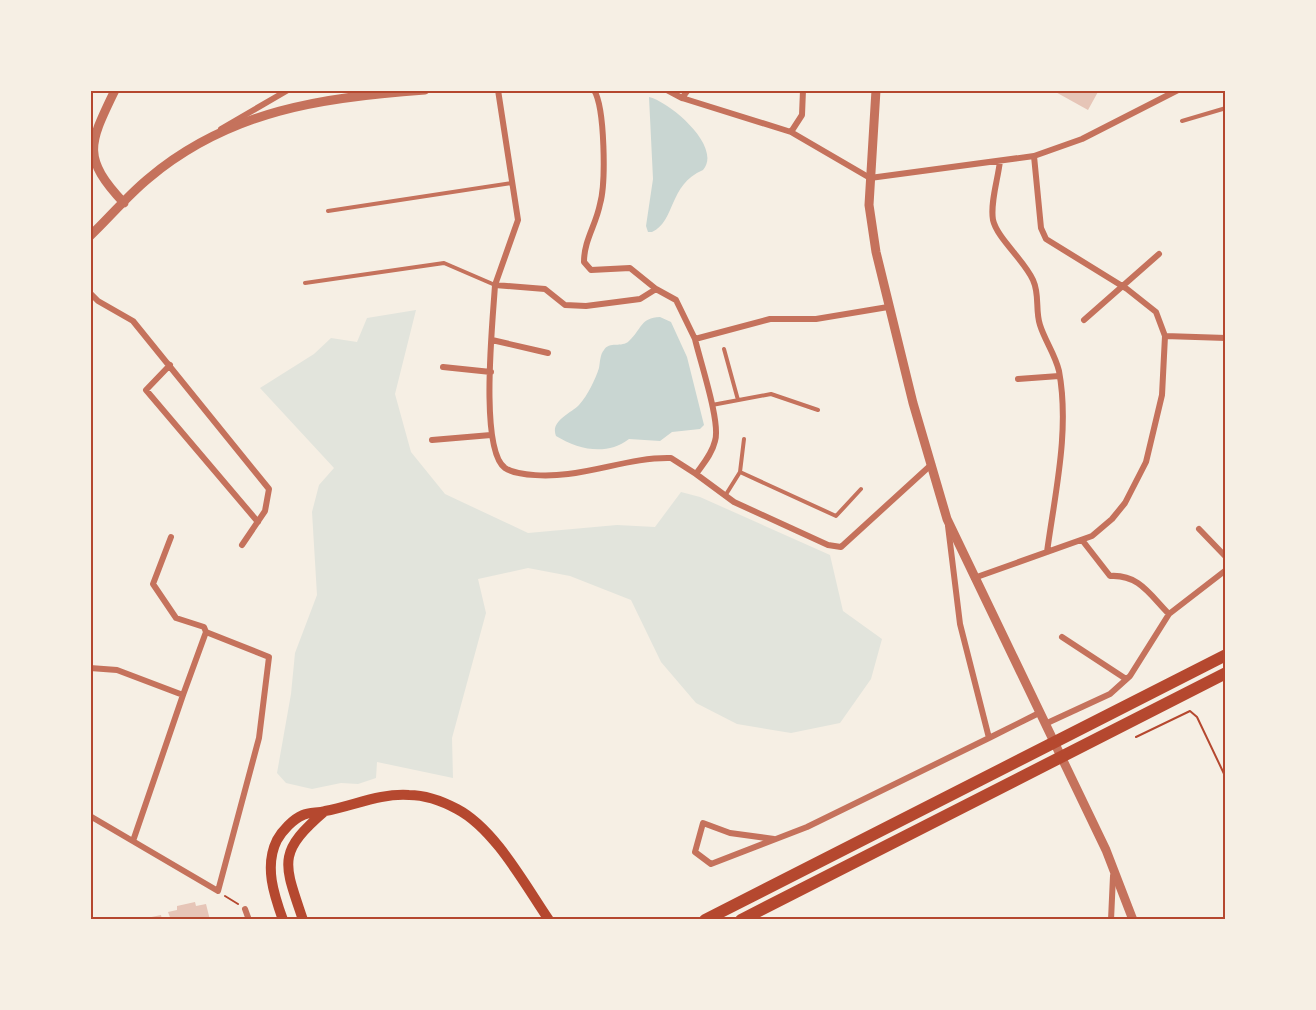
<svg xmlns="http://www.w3.org/2000/svg" width="1316" height="1010" viewBox="0 0 1316 1010" font-family="Rubik,sans-serif">
	<style>
		.green { fill: #e2e4dc }
		.water { fill: #c9d6d2 }
		.building { fill: #e6c5b7 }
		.lines { fill: none; stroke-linecap: round; stroke-linejoin: round }
		.path { stroke: #b5482f; stroke-width: 2 }
		.service { stroke: #c5725c; stroke-width: 4 }
		.minor { stroke: #c5725c; stroke-width: 6 }
		.tertiary { stroke: #c5725c; stroke-width: 9 }
		.primary { stroke: #b5482f; stroke-width: 10 }
		.trunk { stroke: #b5482f; stroke-width: 12 }
		.neatline { fill: none; stroke: #b5482f; stroke-width: 2 }
	</style>
	<rect width="100%" height="100%" fill="#f6efe4"/>
	<!-- green -->
	<path class="green" d="M416,310L395,394L411,452L445,494L528,533L617,525L655,527L681,492L700,497L830,555L843,611L882,639L871,679L840,723L791,733L737,724L696,703L661,662L631,600L570,576L528,568L478,579L486,613L452,738L453,778L377,762L376,778L358,784L341,783L312,789L286,783L277,773L291,694L295,653L317,595L312,512L319,485L334,468L260,388L314,354L331,338L357,342L367,318Z"/>
	<!-- water -->
	<path class="water" d="M649,97C670,102 723,147 703,170C668,185 676,221 652,232H648L646,226L653,179Z
		M660,317L671,322L687,357L704,425L700,429L672,432L660,441L629,439C607,456 579,450 556,436C550,421 570,414 579,405C588,395 595,380 599,368C600,363 600,354 604,350C609,341 622,348 629,341C642,329 640,318 660,317Z"/>
	<!-- building -->
	<path class="building" d="M1052,90H1099L1088,110Z
		M195,902L196,906L206,904L210,920H171L168,912L177,910V906Z
		M161,915L162,920H142V919Z"/>
	<g class="lines">
		<!-- path -->
		<path class="path" d="M1136,737L1190,711L1197,717L1226,778
			M225,896L238,904"/>
		<!-- service -->
		<path class="service" d="M1182,121L1226,108
			M328,211L512,183
			M305,283L444,263L495,285
			M724,349L738,400
			M712,405L771,394L818,410
			M740,472L744,439
			M725,496L740,472L836,516L861,489"/>
		<!-- minor -->
		<path class="minor" d="M498,90L518,220L495,285L545,289L565,305L586,306L640,299L656,289L676,300L695,339L770,319H816L888,307
			M594,90C605,108 606,183 600,204C596,225 584,240 584,262L591,270L630,268L656,289
			M667,90L682,98L791,132L870,178L1034,156L1082,139L1178,90
			M682,98L688,90
			M221,129L288,90
			M791,132L802,115L803,90
			M1000,161C998,179 990,203 993,220C997,238 1024,260 1033,280C1040,295 1035,310 1040,325C1045,341 1055,354 1059,371C1070,430 1055,493 1047,552
			M495,285C493,319 479,449 505,468C518,477 552,476 568,474C602,470 637,457 671,458L696,474
			M90,293L98,301L133,321L269,489L265,511L242,545
			M1084,320L1159,254
			M1165,336L1226,338
			M695,339C700,361 721,423 715,441C712,454 703,464 696,474L734,502L828,545L841,547L932,464
			M492,340L548,353
			M170,365L146,390L258,522
			M443,367L491,372
			M1018,379L1059,376
			M432,440L491,435
			M1199,529L1226,557
			M171,537L153,584L176,618L204,627L206,632
			M1082,540L1110,576C1139,574 1150,595 1169,614
			M974,578L1092,536L1112,519L1125,503L1146,462L1162,395L1165,336L1156,312L1127,289L1046,239L1041,228L1034,156
			M1062,637L1126,679
			M90,668L117,670L183,695L206,632L269,657L259,738L218,891L90,816
			M1045,724L1110,694L1130,676L1169,614L1226,570
			M989,738L1039,713
			M774,839L730,833L703,823L695,852L711,864L807,827L989,738L960,624L948,526
			M133,841L183,695
			M245,909L249,920
			M1111,920L1113,876"/>
		<!-- tertiary -->
		<path class="tertiary" d="M115,90C89,144 81,157 124,203
			M876,90L869,205L876,252L913,403L947,519L1106,850L1133,920
			M90,236C110,217 128,195 149,178C230,110 324,97 425,90"/>
		<!-- primary -->
		<path class="primary" d="M283,920C274,895 264,866 277,840C282,831 293,819 303,815C309,812 318,813 325,811C353,806 380,793 409,795C426,795 442,801 457,809C495,829 525,885 549,920
			M303,920C284,863 276,853 325,811"/>
		<!-- trunk -->
		<path class="trunk" d="M705,920L1226,655
			M741,920L1226,673"/>
	</g>
	<!-- border -->
	<rect width="1316" height="1010" fill="none" stroke="#f6efe4" stroke-width="183"/>
	<rect x="92" y="92" width="1132" height="826" class="neatline"/>
</svg>
